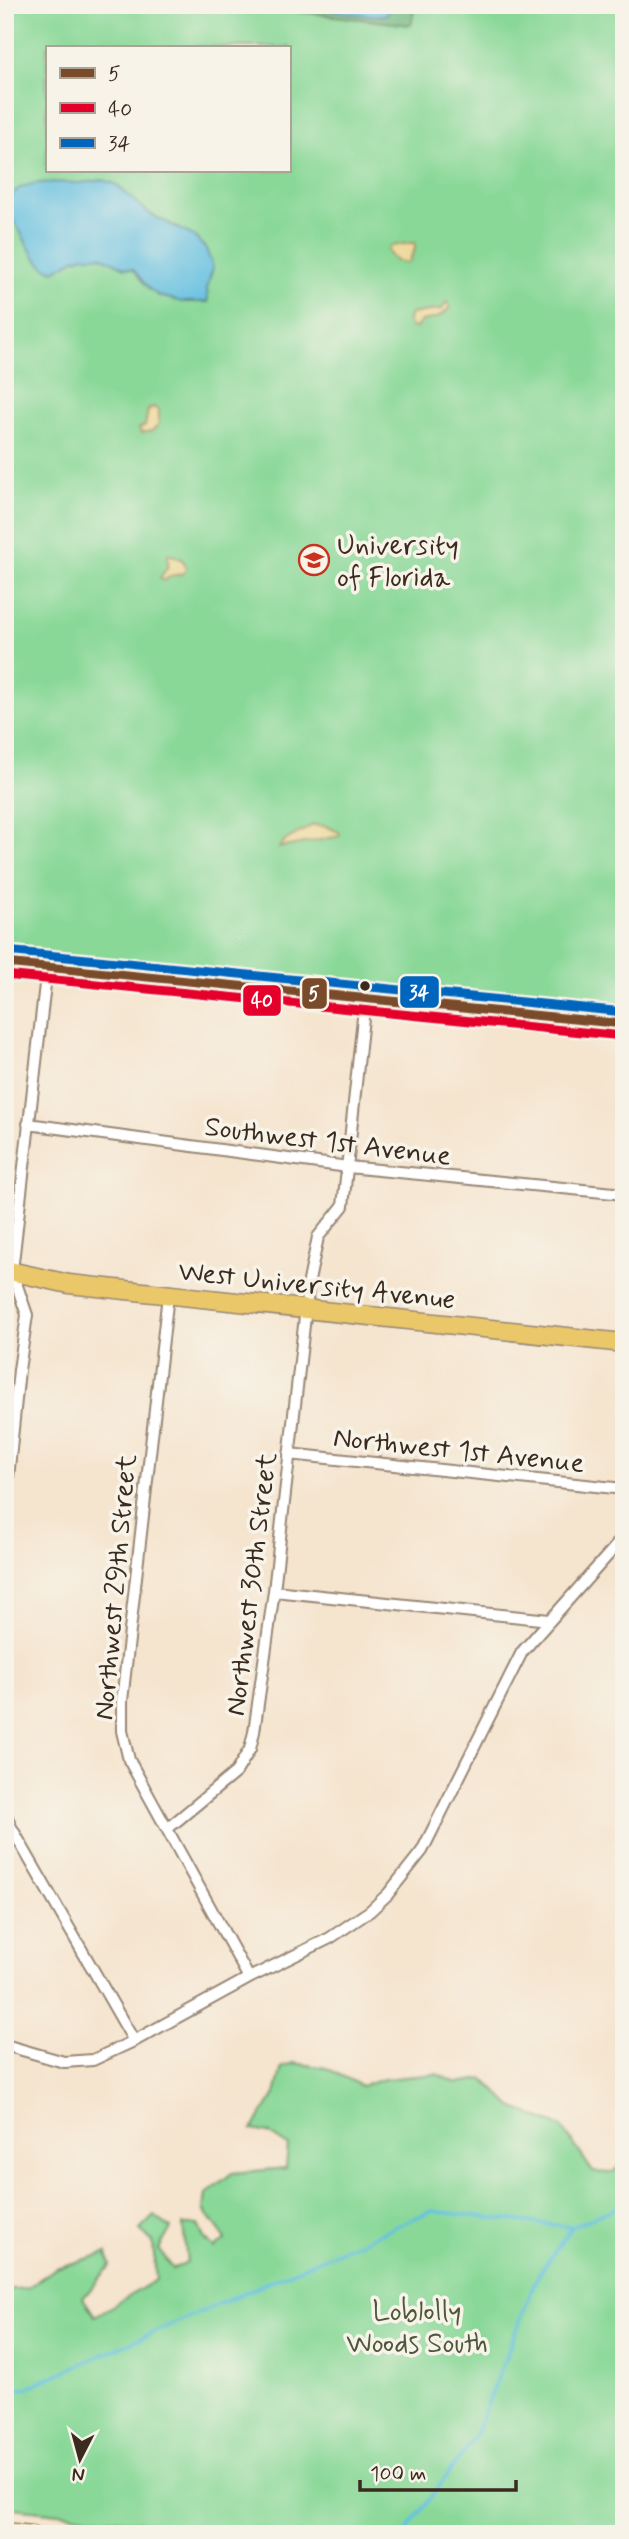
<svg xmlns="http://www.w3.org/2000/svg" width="629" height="2539" viewBox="0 0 629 2539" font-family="Mynerve,sans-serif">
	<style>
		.green { fill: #89d898; stroke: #62815b; stroke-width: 2; fill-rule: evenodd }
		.forest { fill: #6eb880; stroke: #54714f; stroke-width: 2 }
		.sand { fill: #eeda9e; stroke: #94825e; stroke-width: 2 }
		.water { fill: #63c0e1; stroke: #4f7580; stroke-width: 2 }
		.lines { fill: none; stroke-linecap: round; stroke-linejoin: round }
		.stream { stroke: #63c0e1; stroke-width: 3.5 }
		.street-casing { stroke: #988776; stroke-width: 14 }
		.secondary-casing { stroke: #988776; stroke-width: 19 }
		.primary-casing { stroke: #988776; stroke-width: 21 }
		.street { stroke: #fff; stroke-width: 10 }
		.secondary { stroke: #f7e9c3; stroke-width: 16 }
		.primary { stroke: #eac769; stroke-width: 18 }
		.bus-1-casing { stroke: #f7f3e8; stroke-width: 14 }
		.bus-2-casing { stroke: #f7f3e8; stroke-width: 14 }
		.bus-3-casing { stroke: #f7f3e8; stroke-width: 14 }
		.bus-1 { stroke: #7a4b2a; stroke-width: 9 }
		.bus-2 { stroke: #e4002b; stroke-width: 9 }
		.bus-3 { stroke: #0065bd; stroke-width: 9 }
		.bus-dot { fill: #3b2a1e; stroke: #f7f3e8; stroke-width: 2.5 }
		.labels { text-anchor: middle; stroke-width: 7; stroke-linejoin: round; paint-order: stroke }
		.poi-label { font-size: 28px; fill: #3b2a1e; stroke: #f7f3e8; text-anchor: start }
		.street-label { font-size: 28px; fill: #3b2a1e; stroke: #f7f3e8 }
		.park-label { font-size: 28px; fill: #4e563c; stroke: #f7f3e8 }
		.line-badge { stroke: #f7f3e8; stroke-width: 2.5 }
		.badge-label { font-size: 19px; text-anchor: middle; font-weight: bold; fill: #fff }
	</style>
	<rect width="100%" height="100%" fill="#f7f3e8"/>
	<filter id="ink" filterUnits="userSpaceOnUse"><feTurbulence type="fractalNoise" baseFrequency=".0143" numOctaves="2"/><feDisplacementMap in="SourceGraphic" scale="14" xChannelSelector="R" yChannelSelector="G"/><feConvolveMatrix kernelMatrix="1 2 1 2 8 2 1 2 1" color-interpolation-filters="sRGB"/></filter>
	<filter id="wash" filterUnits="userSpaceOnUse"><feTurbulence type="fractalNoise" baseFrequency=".00686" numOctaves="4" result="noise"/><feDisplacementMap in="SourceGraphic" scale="28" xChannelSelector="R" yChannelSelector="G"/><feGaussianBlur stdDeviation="1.57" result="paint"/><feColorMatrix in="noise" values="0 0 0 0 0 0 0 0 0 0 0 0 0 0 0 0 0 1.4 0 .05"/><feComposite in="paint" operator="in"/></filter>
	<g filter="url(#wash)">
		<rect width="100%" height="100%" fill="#f5e4ce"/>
		<!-- green -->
		<path class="green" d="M5,5H242L410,25L415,5H624V1010L5,950ZM47,47H289V170H47Z
			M294,2063L326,2068L362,2086L384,2079L436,2074L457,2083L484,2079L512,2107L562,2127L593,2172L611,2173L624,2164V2534H249L5,2507V2290L27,2288L56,2268L107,2253L110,2266L83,2298L95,2316L156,2280L153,2242L140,2230L154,2216L171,2228L159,2249L173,2269L187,2262L183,2225H198L204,2238L214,2248L226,2239L204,2209L206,2194L232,2173L286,2168L288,2146L268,2133L252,2130L275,2094L282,2067Z"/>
		<!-- forest -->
		<path class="forest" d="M242,5C264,5 287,3 309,5C334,8 360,18 386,15L392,5H415L411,25Z"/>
		<!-- sand -->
		<path class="sand" d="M410,243H415V249L408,263C399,262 389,259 388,249L391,246Z
			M447,302L450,306C445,316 432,320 421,321L416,328L410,327L408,319L410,314L442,309Z
			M153,407L159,410V424L152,431L141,433L139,428L145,426L148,410Z
			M168,554C177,557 186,558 186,570L182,574L171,576L164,581L160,578L168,566Z
			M313,825L325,826L339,832L340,836L279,848L286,840Z"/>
		<!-- water -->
		<path class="water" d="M311,5H392L386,15C370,17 327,11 311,5Z
			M103,180L115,184L150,214L194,236L206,249L213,267L207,288L208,302H182L159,296L149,289L133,269L125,268L101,256H85L75,259L54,271C38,267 29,248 22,235C18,226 11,220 9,211C3,177 57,182 76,183C85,183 94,181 103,180Z"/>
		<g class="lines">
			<!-- stream -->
			<path class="stream" d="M5,2388L24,2389L431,2211L572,2227
				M407,2534L410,2526L474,2438L537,2277L572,2227L624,2204"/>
		</g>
	</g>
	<g filter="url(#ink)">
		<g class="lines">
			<!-- street casing -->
			<g class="street-casing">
				<path id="street" d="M28,1124L348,1167L624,1194
					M168,1295L122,1701V1731L129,1760L249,1978
					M289,1454L624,1489
					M5,1507L19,1370L27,1315L12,1271L47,967
					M274,1591L549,1620
					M5,1812L11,1827L134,2041
					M167,1829L236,1772L250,1749L254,1732L274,1591L309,1281L318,1237L343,1206L365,999
					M5,2045L64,2062L93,2060L134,2041L249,1978L330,1938L370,1911L388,1894L422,1851L522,1652L616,1546L624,1533"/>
			</g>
			<!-- secondary casing -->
			<g class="secondary-casing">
				<path id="secondary" d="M5,963L624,1024
					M5,2531L32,2534"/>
			</g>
			<!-- primary casing -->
			<g class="primary-casing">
				<path id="primary" d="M5,1270L69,1284L624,1343"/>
			</g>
			<!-- street -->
			<use href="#street" class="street"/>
			<!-- secondary -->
			<use href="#secondary" class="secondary"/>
			<!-- primary -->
			<use href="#primary" class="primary"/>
			<!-- bus-1 casing -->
			<g class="bus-1-casing">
				<path id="bus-1" d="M5,963L624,1024"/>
			</g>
			<!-- bus-2 casing -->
			<g class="bus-2-casing">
				<path id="bus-2" d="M5,975L623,1036"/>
			</g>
			<!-- bus-3 casing -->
			<g class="bus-3-casing">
				<path id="bus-3" d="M6,951L624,1012"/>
			</g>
			<!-- bus-1 -->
			<use href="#bus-1" class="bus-1"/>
			<!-- bus-2 -->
			<use href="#bus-2" class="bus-2"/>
			<!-- bus-3 -->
			<use href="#bus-3" class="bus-3"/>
		</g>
	</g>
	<!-- icons -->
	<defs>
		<g id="university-ring" transform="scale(1.575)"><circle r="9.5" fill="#f7f3e8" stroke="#c8321e" stroke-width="1.5"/><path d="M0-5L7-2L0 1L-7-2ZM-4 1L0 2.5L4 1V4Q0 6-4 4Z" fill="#c8321e"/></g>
	</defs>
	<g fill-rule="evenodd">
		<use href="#university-ring" x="314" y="560"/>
	</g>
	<!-- markers -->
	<circle class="bus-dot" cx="365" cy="986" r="6"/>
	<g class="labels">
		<!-- poi labels -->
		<g class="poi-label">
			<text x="337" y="554">University<tspan x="337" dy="32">of Florida</tspan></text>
		</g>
		<!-- street labels -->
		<g class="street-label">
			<text transform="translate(328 1140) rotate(7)" y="10">Southwest 1st Avenue</text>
			<text transform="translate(317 1284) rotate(6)" y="10">West University Avenue</text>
			<text transform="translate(459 1449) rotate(6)" y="10">Northwest 1st Avenue</text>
			<text transform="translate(250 1584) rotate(-83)" y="10">Northwest 30th Street</text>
			<text transform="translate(114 1587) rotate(-85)" y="10">Northwest 29th Street</text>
		</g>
		<!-- park labels -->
		<g class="park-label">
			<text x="417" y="2320">Loblolly<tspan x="417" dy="32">Woods South</tspan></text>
		</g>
	</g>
	<g class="line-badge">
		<rect x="399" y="975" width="41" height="34" rx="7" fill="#0065bd"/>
		<rect x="301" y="977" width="27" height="33" rx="7" fill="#7a4b2a"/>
		<rect x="242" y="984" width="40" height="33" rx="7" fill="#e4002b"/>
	</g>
	<g class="badge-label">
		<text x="419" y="999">34</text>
		<text x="314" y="1000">5</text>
		<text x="262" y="1007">40</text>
	</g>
	<!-- margin -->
	<rect width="629" height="2539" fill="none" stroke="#f7f3e8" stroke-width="28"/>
	<!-- legend -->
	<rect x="46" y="46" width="245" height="126" fill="#f7f3e8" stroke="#aca397" stroke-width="2"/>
	<rect x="60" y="68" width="35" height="10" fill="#7a4b2a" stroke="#aca397" stroke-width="2"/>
	<text x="108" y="80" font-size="21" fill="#3b2a1e">5</text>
	<rect x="60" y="103" width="35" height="10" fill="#e4002b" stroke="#aca397" stroke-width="2"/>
	<text x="108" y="116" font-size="21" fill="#3b2a1e">40</text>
	<rect x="60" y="138" width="35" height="10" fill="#0065bd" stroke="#aca397" stroke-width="2"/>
	<text x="108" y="150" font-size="21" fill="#3b2a1e">34</text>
	<!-- north arrow -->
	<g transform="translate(80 2459) rotate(186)" stroke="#f7f3e8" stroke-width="5" paint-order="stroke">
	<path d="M0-5L12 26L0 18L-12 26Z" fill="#3b2a1e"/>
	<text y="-10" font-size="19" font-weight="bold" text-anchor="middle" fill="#3b2a1e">N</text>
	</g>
	<!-- scale -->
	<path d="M360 2480v10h156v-10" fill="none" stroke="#3b2a1e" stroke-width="3.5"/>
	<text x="370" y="2480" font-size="21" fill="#3b2a1e" stroke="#f7f3e8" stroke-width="5" paint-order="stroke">100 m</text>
</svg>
